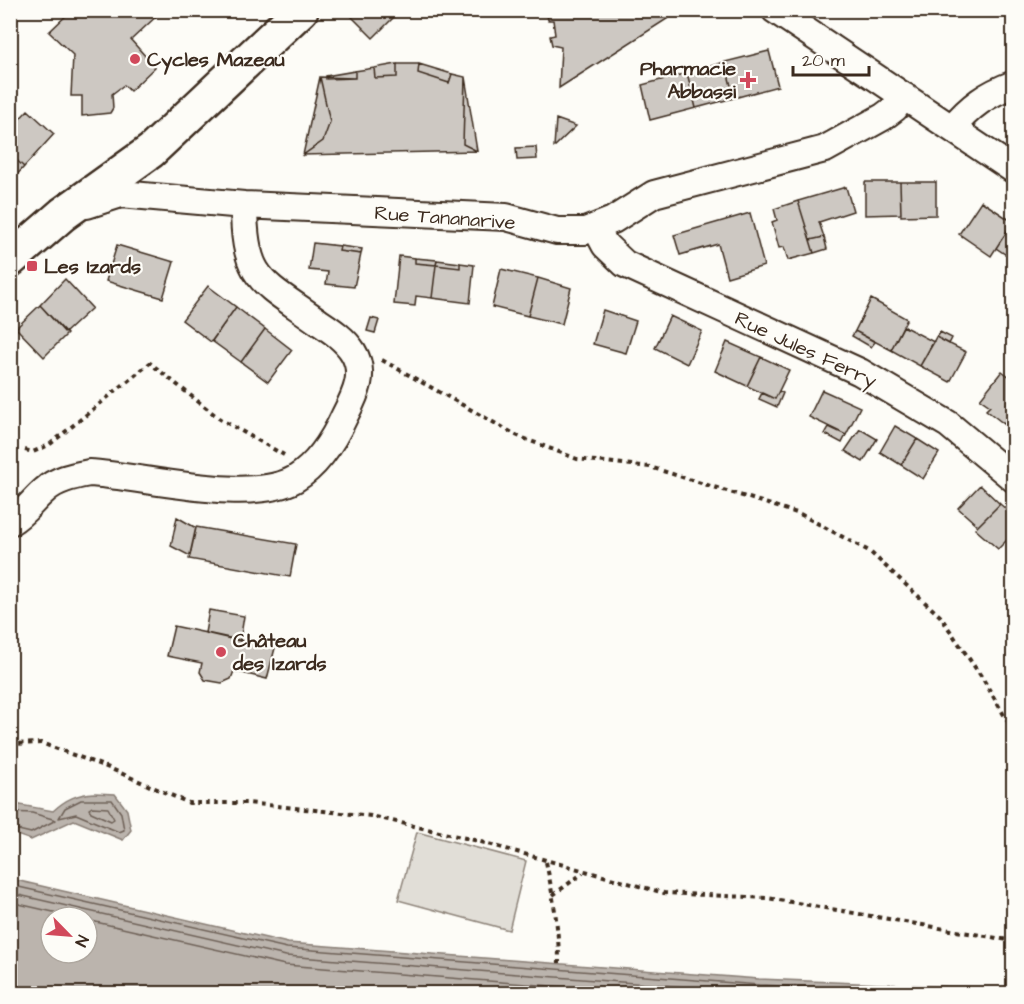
<svg xmlns="http://www.w3.org/2000/svg" width="1024" height="1004" viewBox="0 0 1024 1004" font-family="'Architects Daughter',sans-serif">
	<style>
		.green { fill: #e1ded7; stroke: #8e847a; stroke-width: 1.5 }
		.water { fill: #bbb4ad; stroke: #887d74; stroke-width: 1.5; fill-rule: evenodd }
		.lines { fill: none; stroke-linecap: round; stroke-linejoin: round }
		.shore { stroke: #6e6157; stroke-width: 1.5 }
		.building { fill: #cdc8c2; stroke: #3b2a1e; stroke-width: 1.5 }
		.street-casing { stroke: #3b2a1e; stroke-width: 30 }
		.secondary-casing { stroke: #3b2a1e; stroke-width: 38 }
		.path { stroke: #3b2a1e; stroke-width: 4; stroke-dasharray: 4.5 4.5; stroke-linecap: butt }
		.street { stroke: #fdfcf7; stroke-width: 26 }
		.secondary { stroke: #fdfcf7; stroke-width: 33 }
		.poi-dot { fill: #d1495b; stroke: #fdfcf7; stroke-width: 2 }
		.labels { text-anchor: middle; stroke-width: 4.5; stroke-linejoin: round; paint-order: stroke }
		.poi-label { font-size: 20px; font-weight: bold; fill: #3b2a1e; stroke: #fdfcf7; text-anchor: start }
		.street-label { font-size: 20px; fill: #3b2a1e; stroke: #fdfcf7 }
	</style>
	<rect width="100%" height="100%" fill="#fdfcf7"/>
	<filter id="ink" filterUnits="userSpaceOnUse"><feTurbulence type="fractalNoise" baseFrequency=".0167" numOctaves="2"/><feDisplacementMap in="SourceGraphic" scale="12" xChannelSelector="R" yChannelSelector="G"/><feConvolveMatrix kernelMatrix="1 2 1 2 8 2 1 2 1" color-interpolation-filters="sRGB"/></filter>
	<g filter="url(#ink)">
		<!-- green -->
		<path class="green" d="M417,832L526,861L509,930L398,900Z"/>
		<!-- water -->
		<path class="water" d="M95,793L115,794L127,810L131,830L123,840L74,820L31,840L11,833V807L15,804L53,811C66,799 77,794 95,793Z
			M11,879L288,943L759,979L1006,989L1013,990V993H11ZM51,917H87V953H51Z"/>
		<g class="lines">
			<!-- shore -->
			<path class="shore" d="M81,800H112L121,813L124,830L119,832L76,814L59,818L65,808Z
				M92,807L108,808L114,819L111,821L91,812L89,809Z
				M10,812L32,813L56,820L31,833L10,828
				M10,885L287,948L759,985L973,994
				M10,893L286,956L777,994
				M10,902L75,917
				M87,920L285,965L653,994"/>
		</g>
		<!-- building -->
		<path class="building" d="M72,10L161,12L131,40L155,67L130,91L124,85L112,94L113,108L110,113L82,116V96H71L73,55L49,32Z
			M359,10H401L373,38L352,17Z
			M546,10H681L559,88L561,47L552,45L550,36L555,35L553,20H548Z
			M769,51L778,86L734,98L725,62Z
			M725,62L734,98L696,108L687,73Z
			M397,64V77L375,78L374,68Z
			M397,64H419L418,73L449,83L452,74L465,77L463,144L477,151L303,155L323,141L330,122L320,77L355,78V71L374,68L375,78L397,77Z
			M419,64L452,74L449,83L418,73Z
			M355,71V78L326,79V76Z
			M687,73L696,108L650,120L642,85Z
			M320,77L330,122L323,141L303,155Z
			M465,77L477,151L463,144Z
			M28,110L54,134L24,167L10,154V129Z
			M556,119L576,126L554,147Z
			M536,147L537,159L517,160L516,148Z
			M10,154L24,167L10,182Z
			M865,182H900L901,214L865,215Z
			M900,182H936V215L901,216Z
			M846,187L853,211L819,222L824,237L810,240L798,201Z
			M798,201L814,253L788,260L784,247L779,248L772,222L777,220L774,209Z
			M981,201L1013,222L991,256L959,234Z
			M750,213L764,266L727,277L718,244L680,255L674,235Z
			M1013,222L1014,223V260L996,248Z
			M824,237L827,249L814,253L810,240Z
			M313,243L340,246L339,251L361,254L354,287L326,284L328,272L309,270Z
			M117,245L174,262L163,298L106,281Z
			M340,246L362,249L361,254L339,251Z
			M399,256L415,258V263L436,265L432,298L416,296L415,306L394,304Z
			M415,258L437,260L436,265L415,263Z
			M437,260L460,263V268L436,265Z
			M460,263L474,265L470,303L432,298L436,265L460,268Z
			M501,269L538,278L528,316L492,307Z
			M538,278L571,288L562,324L528,316Z
			M65,279L92,308L65,333L40,305Z
			M208,286L236,307L211,342L182,320Z
			M871,299L907,319L891,350L855,331Z
			M40,305L67,334L44,357L16,328Z
			M236,307L265,329L241,362L212,341Z
			M603,310L636,321L626,353L593,344Z
			M670,316L702,331L687,364L655,348Z
			M371,318L379,320L375,333L367,331Z
			M903,326L934,342L920,366L891,350Z
			M265,329L292,350L268,382L241,362Z
			M855,331L875,342L871,347L852,336Z
			M940,332L952,338L949,344L936,337Z
			M936,337L966,352L950,382L920,366Z
			M727,342L761,357L747,386L715,371Z
			M761,357L789,370L775,399L747,386Z
			M1002,371L1014,380V412L1004,424L986,410L990,406L980,399Z
			M822,390L860,407L846,435L809,417Z
			M779,391L783,393L777,407L759,399L762,393L775,399Z
			M1014,412V432L1004,424Z
			M895,426L917,439L901,465L880,452Z
			M829,427L846,435L842,443L825,434Z
			M860,429L877,439L863,462L845,451Z
			M917,439L939,453L923,479L901,465Z
			M980,485L1000,504L978,526L958,508Z
			M1000,504L1014,516V533L998,549L975,529Z
			M177,517L196,528L190,556L171,546Z
			M196,527L296,544L290,577L189,559Z
			M209,610L244,616L240,641L205,633Z
			M174,626L275,648L267,679L234,671L231,679L222,683L205,680L200,672L202,663L167,656Z"/>
		<g class="lines">
			<!-- street casing -->
			<g class="street-casing">
				<path id="street" d="M775,10L1014,170
					M952,128C970,106 987,94 1014,84
					M87,205L121,194L244,205L506,217L557,231H585L613,220L654,194L825,149L883,117L895,108L904,96
					M596,228L605,245L625,264L860,372L948,424L1014,479
					M10,522C25,513 33,500 45,490C57,479 74,476 89,473C144,476 249,505 295,479C318,465 334,439 345,415C356,394 366,373 353,352C345,339 331,330 319,322C262,281 244,281 244,205"/>
			</g>
			<!-- secondary casing -->
			<g class="secondary-casing">
				<path id="secondary" d="M10,260L63,214L151,151L301,10"/>
			</g>
			<!-- path -->
			<path class="path" d="M10,295L18,289
				M382,360L518,436L577,459L650,467L800,514L869,551L940,616L983,679L1014,732
				M25,450L33,452L49,445L150,363L220,419L284,455
				M10,744L41,743L109,768L189,803H248L371,816L474,840L664,893L768,898L1014,941
				M546,862C553,895 559,929 559,963
				M553,895L583,873"/>
			<!-- street -->
			<use href="#street" class="street"/>
			<!-- secondary -->
			<use href="#secondary" class="secondary"/>
		</g>
	</g>
	<!-- markers -->
	<g class="poi-dot">
		<circle cx="135" cy="59" r="6"/>
		<path d="M745 71h6v6h6v6h-6v6h-6v-6h-6v-6h6z"/>
		<rect x="26" y="260" width="12" height="12" rx="3"/>
		<circle cx="221" cy="652" r="6"/>
	</g>
	<g class="labels">
		<!-- poi labels -->
		<g class="poi-label">
			<text x="147" y="66">Cycles Mazeau</text>
			<text x="736" y="75" text-anchor="end">Pharmacie<tspan x="736" dy="23">Abbassi</tspan></text>
			<text x="44" y="273">Les Izards</text>
			<text x="233" y="647">Château<tspan x="233" dy="23">des Izards</tspan></text>
		</g>
		<!-- street labels -->
		<g class="street-label">
			<text transform="translate(445 217) rotate(4)" y="7">Rue Tananarive</text>
			<text transform="translate(806 349) rotate(25)" y="7">Rue Jules Ferry</text>
		</g>
	</g>
	<!-- margin -->
	<rect width="1024" height="1004" fill="none" stroke="#fdfcf7" stroke-width="36"/>
	<rect x="18" y="18" width="988" height="968" fill="none" stroke="#3b2a1e" stroke-width="2" filter="url(#ink)"/>
	<!-- north arrow -->
	<g transform="translate(69 935) rotate(115)"><circle r="28" fill="#fdfcf7" stroke="#afa8a0" stroke-width="1.5"/>
	<path d="M0-4.5L10 22L0 15L-10 22Z" fill="#d1495b"/>
	<text y="-9" font-size="16" font-weight="bold" text-anchor="middle" fill="#3b2a1e">N</text>
	</g>
	<!-- scale -->
	<path d="M793 66v9h76v-9" fill="none" stroke="#3b2a1e" stroke-width="3"/>
	<text x="802" y="66" font-size="18" fill="#3b2a1e" stroke="#fdfcf7" stroke-width="4.5" paint-order="stroke">20 m</text>
</svg>
